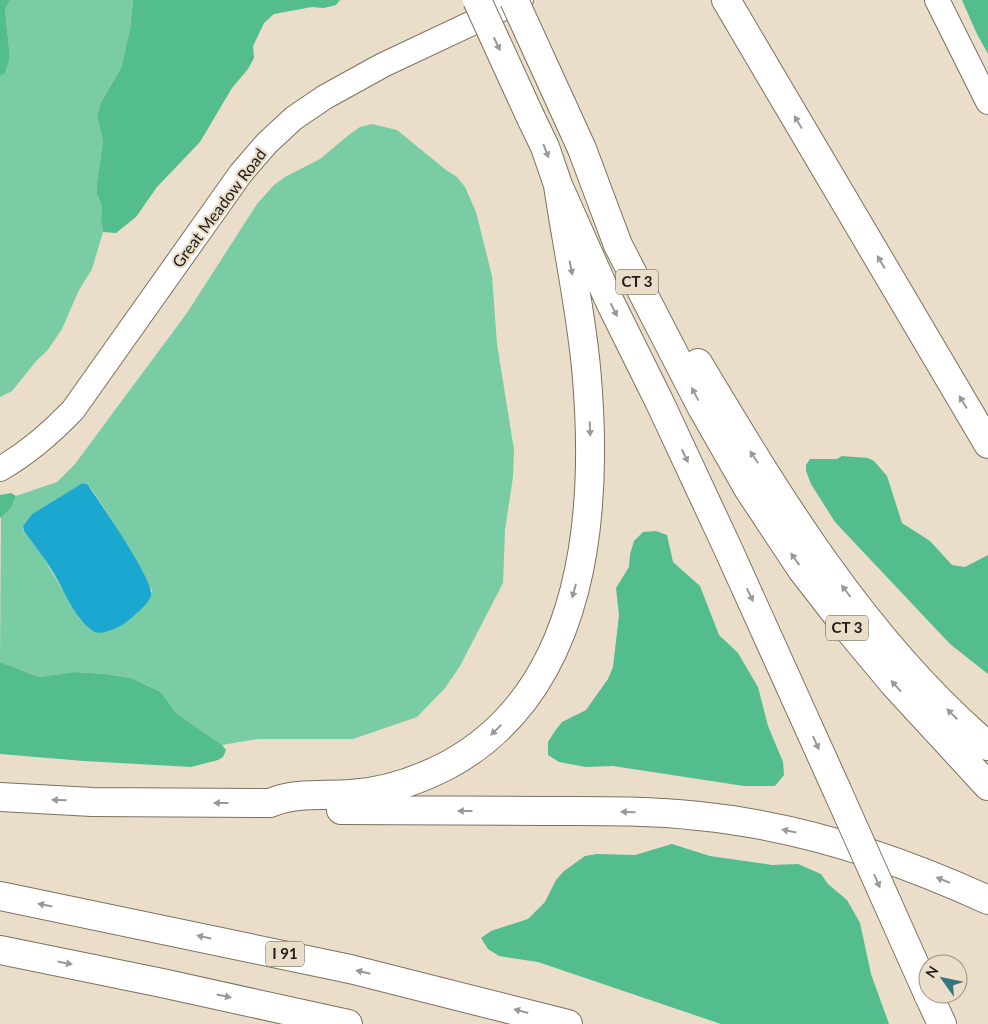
<svg xmlns="http://www.w3.org/2000/svg" width="988" height="1024" viewBox="0 0 988 1024" font-family="Lato,sans-serif">
	<style>
		.green { fill: #79cca3; fill-rule: evenodd }
		.forest { fill: #53bd8d }
		.water { fill: #1ba7d0 }
		.lines { fill: none; stroke-linecap: round; stroke-linejoin: round }
		.minor-casing { stroke: #7c715f; stroke-width: 26 }
		.highway-casing { stroke: #7c715f; stroke-width: 30 }
		.minor { stroke: #fff; stroke-width: 24 }
		.highway { stroke: #fff; stroke-width: 28 }
		.highway-bridge-casing { stroke: #7c715f; stroke-width: 30; stroke-linecap: butt }
		.highway-bridge { stroke: #fff; stroke-width: 28 }
		.oneway { fill: #9b9996 }
		.labels { text-anchor: middle; stroke-width: 4.5; stroke-linejoin: round; paint-order: stroke }
		.shield { fill: #eaddc9; stroke: #5d564b; stroke-width: 1 }
		.shield-label { font-size: 15px; font-weight: bold; fill: #211c15 }
		.street-label { font-size: 16px; fill: #211c15; stroke: #eaddc9 }
	</style>
	<rect width="100%" height="100%" fill="#eaddc9"/>
	<!-- green -->
	<path class="green" d="M10,0H133L130,29L121,68L100,104L97,117L103,141L97,181V194L102,206L101,219L103,232L92,269L78,292L62,329L47,351L37,360L12,391L0,397V76L5,72L9,61V48L5,10Z
		M372,124L397,130L446,170L457,177L465,187L476,212L492,276L497,344L514,450L513,477L505,530L503,583L460,666L445,688L417,717L353,739H258L222,745L176,713L161,692L131,678L105,674L77,672L39,677L0,662L1,516L11,508L16,496L57,482L75,464L187,313L257,204L274,185L285,177L320,159L350,134L360,127ZM84,483L90,487L108,514L152,591C150,607 119,630 104,632C100,632 95,631 92,631L79,618L42,555L23,530V526L32,514Z"/>
	<!-- forest -->
	<path class="forest" d="M0,0H10L5,10L9,48V61L5,73L0,76Z
		M133,0H340L336,5L324,8L312,7L274,14L264,23L253,46L254,58L248,69L232,88L200,142L157,187L136,217L116,233L103,232L101,219L102,206L97,194V181L103,141L97,117L100,104L121,68L130,29Z
		M962,0H988V54L976,32Z
		M842,456L868,458L874,461L887,476L902,523L930,541L952,565L965,567L988,555V674L950,644L835,522L811,484L806,471V465L810,459H837Z
		M11,493L16,496L11,508L0,518V495Z
		M656,531L667,535L673,562L700,586L719,635L738,653L758,687L768,726L783,762L784,775L775,786H744L613,766L586,767L559,762L548,755V742L555,731L562,722L586,710L608,679L613,667L619,615L616,588L629,567L630,554L634,541L643,532Z
		M0,662L39,677L76,672L105,674L131,678L161,692L176,713L222,745L226,750L223,757L218,760L191,767L84,761L0,754Z
		M672,844L710,856L772,865L798,864L821,874L828,884L847,900L860,923L871,974L889,1024H721L538,962L499,956L488,949L481,938L491,931L528,919L545,902L556,880L564,871L585,856L597,854L635,855Z"/>
	<!-- water -->
	<path class="water" d="M83,483L88,485C98,500 156,583 151,596C148,605 130,620 122,625C113,630 98,637 90,629C73,615 64,590 53,572C44,557 34,545 24,531L23,526L32,514Z"/>
	<g class="lines">
		<!-- minor casing -->
		<g class="minor-casing">
			<path id="minor" d="M937,0L988,102
				M0,469C28,453 51,433 73,410L241,173L267,143L294,118L325,97L383,65L521,0"/>
		</g>
		<!-- highway casing -->
		<g class="highway-casing">
			<path id="highway" d="M726,0L988,444
				M562,105L582,149L618,245L701,406L749,490L802,570L844,624L894,684L988,786
				M531,118L545,147L558,185L610,302L660,403L729,551L836,788
				M698,363C780,500 865,641 988,746
				M0,797L92,802L270,803C295,792 324,796 351,794C384,792 419,780 448,765C588,689 599,508 586,367C580,306 567,246 558,185
				M341,810C407,810 474,811 541,811C593,811 647,810 699,816C799,826 897,858 988,900
				M0,896L350,969L568,1024
				M0,950L162,983L348,1024
				M928,994L942,1024"/>
		</g>
		<!-- minor -->
		<use href="#minor" class="minor"/>
		<!-- highway -->
		<use href="#highway" class="highway"/>
		<!-- highway-bridge casing -->
		<g class="highway-bridge-casing">
			<path id="highway-bridge" d="M477,0L531,118
				M514,0L562,105
				M836,788L928,994"/>
		</g>
		<!-- highway-bridge -->
		<use href="#highway-bridge" class="highway-bridge"/>
	</g>
	<!-- one-way arrows -->
	<defs><path id="oneway-solid" d="M-6-.8H1V-3.2L6.5 0L1 3.2V.8H-6Z" transform="scale(1.25)"/></defs>
	<g class="oneway">
		<use href="#oneway-solid" transform="translate(497 44) rotate(65)"/>
		<use href="#oneway-solid" transform="translate(798 122) rotate(-121)"/>
		<use href="#oneway-solid" transform="translate(546 151) rotate(69)"/>
		<use href="#oneway-solid" transform="translate(881 262) rotate(-121)"/>
		<use href="#oneway-solid" transform="translate(571 268) rotate(79)"/>
		<use href="#oneway-solid" transform="translate(614 310) rotate(64)"/>
		<use href="#oneway-solid" transform="translate(695 394) rotate(-118)"/>
		<use href="#oneway-solid" transform="translate(963 402) rotate(-121)"/>
		<use href="#oneway-solid" transform="translate(590 429) rotate(88)"/>
		<use href="#oneway-solid" transform="translate(685 456) rotate(65)"/>
		<use href="#oneway-solid" transform="translate(754 457) rotate(-123)"/>
		<use href="#oneway-solid" transform="translate(795 559) rotate(-125)"/>
		<use href="#oneway-solid" transform="translate(574 591) rotate(105)"/>
		<use href="#oneway-solid" transform="translate(846 591) rotate(-127)"/>
		<use href="#oneway-solid" transform="translate(750 595) rotate(65)"/>
		<use href="#oneway-solid" transform="translate(896 686) rotate(-132)"/>
		<use href="#oneway-solid" transform="translate(952 714) rotate(-135)"/>
		<use href="#oneway-solid" transform="translate(496 730) rotate(136)"/>
		<use href="#oneway-solid" transform="translate(816 743) rotate(66)"/>
		<use href="#oneway-solid" transform="translate(59 800) rotate(-178)"/>
		<use href="#oneway-solid" transform="translate(221 803) rotate(-180)"/>
		<use href="#oneway-solid" transform="translate(465 811) rotate(-180)"/>
		<use href="#oneway-solid" transform="translate(628 812) rotate(-179)"/>
		<use href="#oneway-solid" transform="translate(789 831) rotate(-168)"/>
		<use href="#oneway-solid" transform="translate(943 880) rotate(-158)"/>
		<use href="#oneway-solid" transform="translate(877 881) rotate(66)"/>
		<use href="#oneway-solid" transform="translate(45 905) rotate(-169)"/>
		<use href="#oneway-solid" transform="translate(204 937) rotate(-168)"/>
		<use href="#oneway-solid" transform="translate(65 963) rotate(11)"/>
		<use href="#oneway-solid" transform="translate(363 972) rotate(-167)"/>
		<use href="#oneway-solid" transform="translate(224 996) rotate(12)"/>
		<use href="#oneway-solid" transform="translate(521 1011) rotate(-165)"/>
	</g>
	<g class="labels">
		<!-- shield labels -->
		<g class="shield">
			<rect x="616" y="269.5" width="42" height="25" rx="4"/>
			<rect x="826" y="615.5" width="42" height="25" rx="4"/>
			<rect x="266" y="941.5" width="38" height="25" rx="4"/>
		</g>
		<g class="shield-label">
			<text x="637" y="287">CT 3</text>
			<text x="847" y="633">CT 3</text>
			<text x="285" y="959">I 91</text>
		</g>
		<!-- street labels -->
		<g class="street-label">
			<text transform="translate(219 208) rotate(-53)" y="6">Great Meadow Road</text>
		</g>
	</g>
	<!-- north arrow -->
	<g transform="translate(943 979) rotate(303)"><circle r="24" fill="#eaddc9" stroke="#9a9081"/>
	<path d="M0-4L9 19L0 12L-9 19Z" fill="#307782"/>
	<text y="-8" font-size="14" font-weight="bold" text-anchor="middle" fill="#211c15">N</text>
	</g>
</svg>
